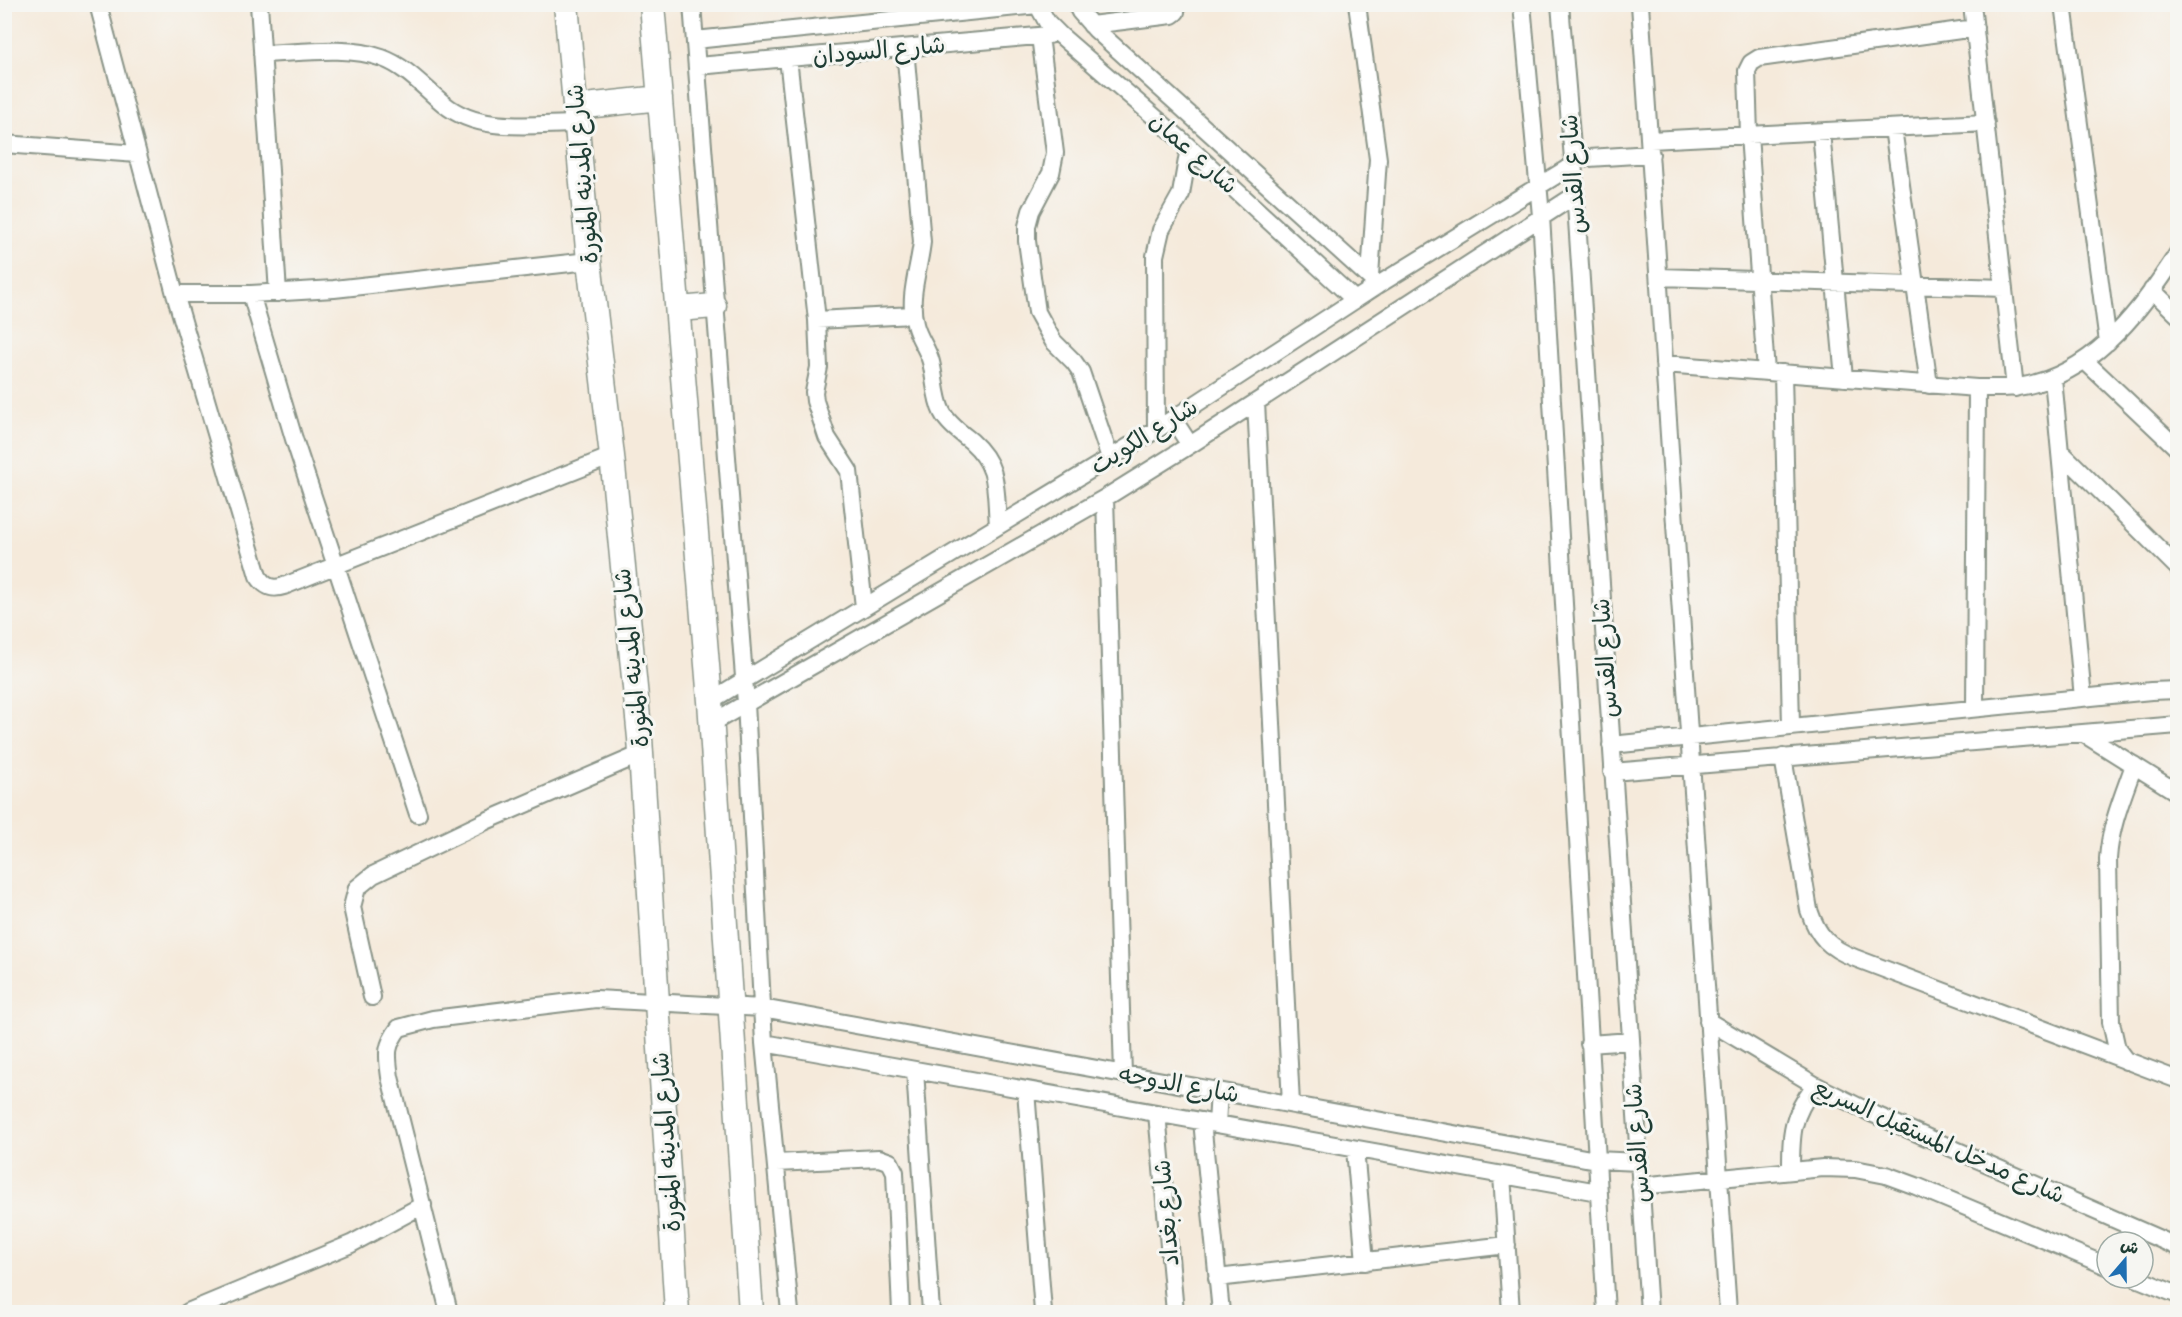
<svg xmlns="http://www.w3.org/2000/svg" width="2182" height="1317" viewBox="0 0 2182 1317" font-family="Dekko,'Playpen Sans Arabic',sans-serif">
	<style>
		.lines { fill: none; stroke-linecap: round; stroke-linejoin: round }
		.minor-casing { stroke: #8a9488; stroke-width: 20 }
		.secondary-casing { stroke: #8a9488; stroke-width: 27 }
		.minor { stroke: #fff; stroke-width: 16 }
		.secondary { stroke: #fff; stroke-width: 24 }
		.labels { text-anchor: middle; stroke-width: 6; stroke-linejoin: round; paint-order: stroke }
		.street-label { font-size: 24px; fill: #1f3d34; stroke: #f6f6f2 }
	</style>
	<rect width="100%" height="100%" fill="#f6f6f2"/>
	<filter id="ink" filterUnits="userSpaceOnUse"><feTurbulence type="fractalNoise" baseFrequency=".0167" numOctaves="2"/><feDisplacementMap in="SourceGraphic" scale="12" xChannelSelector="R" yChannelSelector="G"/><feConvolveMatrix kernelMatrix="1 2 1 2 8 2 1 2 1" color-interpolation-filters="sRGB"/></filter>
	<filter id="wash" filterUnits="userSpaceOnUse"><feTurbulence type="fractalNoise" baseFrequency=".008" numOctaves="4" result="noise"/><feDisplacementMap in="SourceGraphic" scale="24" xChannelSelector="R" yChannelSelector="G"/><feGaussianBlur stdDeviation="1.35" result="paint"/><feColorMatrix in="noise" values="0 0 0 0 0 0 0 0 0 0 0 0 0 0 0 0 0 1.4 0 .05"/><feComposite in="paint" operator="in"/></filter>
	<g filter="url(#wash)">
		<rect width="100%" height="100%" fill="#f5eadb"/>
	</g>
	<g filter="url(#ink)">
		<g class="lines">
			<!-- minor casing -->
			<g class="minor-casing">
				<path id="minor" d="M98,4L175,294L258,576C265,587 272,590 284,586L612,456
					M259,4L278,293
					M692,4L746,703L764,1043L790,1312
					M1037,4L1047,22L1060,35L1180,139L1355,300
					M1076,4L1080,12L1095,29L1378,285
					M1357,4L1378,159L1370,276
					M1522,4L1541,216L1606,1312
					M1560,4L1573,159L1649,1312
					M1640,4L1728,1312
					M1972,4L2015,388
					M2063,4L2108,342
					M1091,25L1172,15L1176,12L1177,4
					M1040,36L1055,153L1051,173L1031,211L1027,226V241L1037,312L1053,341L1074,362L1081,372L1110,458
					M695,40L1037,5
					M905,48L922,242C919,270 908,296 915,324C918,338 928,349 931,362C935,378 935,398 942,412C948,424 961,433 971,441C1000,467 995,489 998,525
					M262,54C299,53 347,45 382,58C407,67 424,88 444,104C480,134 534,124 577,124
					M788,58L817,320L819,367L814,392L815,401L827,437L849,471L864,607
					M698,66L1049,35
					M1893,128L1929,385
					M1821,132L1844,378
					M1650,140L1986,123
					M4,144L137,154
					M1573,159L1651,154
					M1659,277L2004,288
					M2152,290L2178,315
					M175,294H251L334,289L589,261
					M251,294L294,439L418,814
					M817,320L913,315
					M2085,361L2178,449
					M1664,364L1977,388C1997,388 2017,389 2036,383C2100,366 2144,306 2178,253
					M1766,372L1749,135L1747,71L1751,63L1759,58L1975,28
					M1783,373L1791,726
					M2053,378L2083,698
					M1256,402L1291,1104
					M1173,419L1190,445
					M1156,430L1155,256L1161,230L1181,194L1189,148
					M2060,451L2178,568
					M1105,498L1123,1074
					M710,701L1156,430L1378,285L1573,165
					M1975,708L1977,388
					M712,723L1105,498L1190,445L1574,196
					M2084,734L2178,793
					M1611,745L2151,691L2178,690
					M1783,757L1809,910C1818,937 1829,948 1855,958L2178,1080
					M1612,772L2178,725
					M372,997L352,907L357,888L373,875L486,821L641,754
					M1708,1021L1815,1085L1871,1113L2178,1247
					M764,1043L1598,1192
					M1589,1044L1631,1041
					M2126,1061L2117,1049L2111,1022L2108,859C2110,826 2123,796 2134,765
					M915,1070L931,1312
					M1026,1090L1043,1312
					M1157,1113L1175,1312
					M1202,1121L1221,1312
					M1217,1124L1219,1091
					M1355,1149L1365,1262
					M776,1163L879,1158L890,1162L895,1172L901,1312
					M1791,1171C1791,1133 1791,1117 1815,1085
					M1502,1175L1511,1312
					M1640,1186L1823,1168L1855,1169L1886,1175L1916,1186L2107,1266
					M1217,1278L1507,1245
					M2136,1278L2178,1295
					M188,1312L351,1244L423,1205
					M449,1312L390,1077C387,1054 385,1047 399,1028L433,1019L596,999L762,1008L1596,1160L1639,1162"/>
			</g>
			<!-- secondary casing -->
			<g class="secondary-casing">
				<path id="secondary" d="M566,4L589,261L612,456L640,738L677,1312
					M652,4L710,701L751,1312
					M576,107L660,98
					M679,309L714,306"/>
			</g>
			<!-- minor -->
			<use href="#minor" class="minor"/>
			<!-- secondary -->
			<use href="#secondary" class="secondary"/>
		</g>
	</g>
	<g class="labels">
		<!-- street labels -->
		<g class="street-label">
			<text transform="translate(879 50) rotate(-5)" y="8">شارع السودان</text>
			<text transform="translate(1194 153) rotate(42)" y="8">شارع عمان</text>
			<text transform="translate(582 174) rotate(-95)" y="8">شارع المدينه المنورة</text>
			<text transform="translate(1573 174) rotate(-94)" y="8">شارع القدس</text>
			<text transform="translate(1144 436) rotate(-32)" y="8">شارع الكويت</text>
			<text transform="translate(631 658) rotate(-96)" y="8">شارع المدينه المنورة</text>
			<text transform="translate(1605 658) rotate(-94)" y="8">شارع القدس</text>
			<text transform="translate(1179 1084) rotate(10)" y="8">شارع الدوحه</text>
			<text transform="translate(1939 1141) rotate(24)" y="8">شارع مدخل المستقبل السريع</text>
			<text transform="translate(666 1142) rotate(-94)" y="8">شارع المدينه المنورة</text>
			<text transform="translate(1637 1143) rotate(-94)" y="8">شارع القدس</text>
			<text transform="translate(1166 1213) rotate(-95)" y="8">شارع بغداد</text>
		</g>
	</g>
	<!-- margin -->
	<rect width="2182" height="1317" fill="none" stroke="#f6f6f2" stroke-width="24"/>
	<!-- north arrow -->
	<g transform="translate(2125 1260) rotate(20)"><circle r="28" fill="#f6f6f2" stroke="#a0aca6" stroke-width="1.5"/>
	<path d="M0-4.5L10 22L0 15L-10 22Z" fill="#1f6fb2"/>
	<text y="-9" font-size="16" font-weight="bold" text-anchor="middle" fill="#1f3d34">ش</text>
	</g>
</svg>
